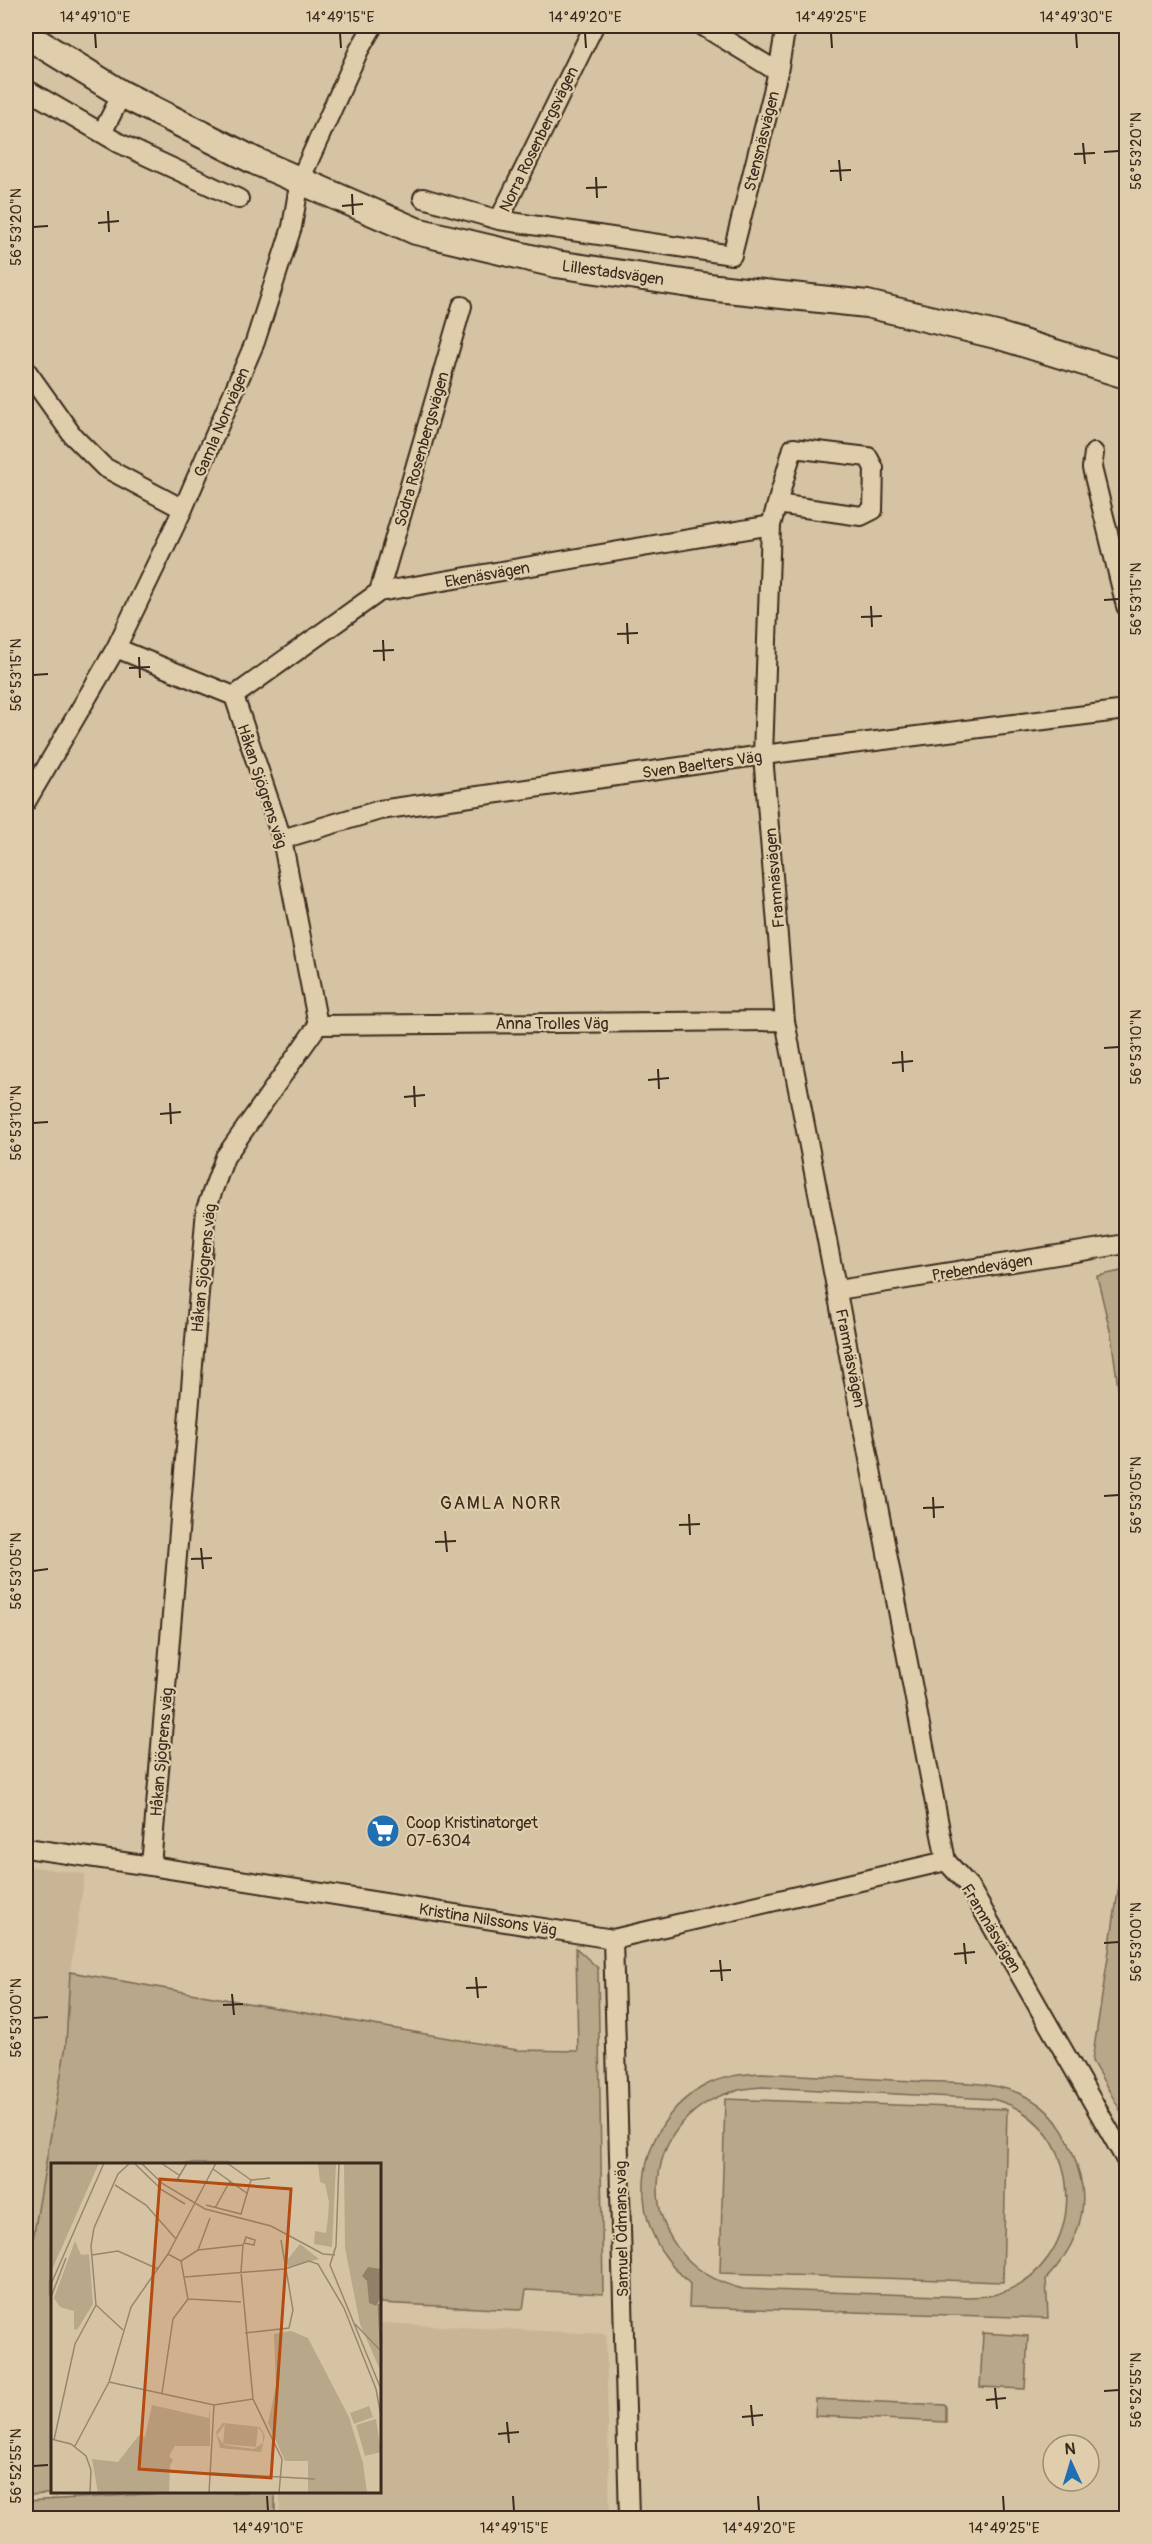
<svg xmlns="http://www.w3.org/2000/svg" width="1152" height="2544" viewBox="0 0 1152 2544" font-family="Pangolin,sans-serif">
	<style>
		.built { fill: #c8b596 }
		.green { fill: #b9a78a; stroke: #7a6854; stroke-width: 1.5; fill-rule: evenodd }
		.lines { fill: none; stroke-linecap: round; stroke-linejoin: round }
		.minor-casing { stroke: #3b2a1e; stroke-width: 22 }
		.secondary-casing { stroke: #3b2a1e; stroke-width: 30 }
		.minor { stroke: #e0cdab; stroke-width: 18 }
		.secondary { stroke: #e0cdab; stroke-width: 26 }
		.ticks { fill: none; stroke: #3b2a1e; stroke-width: 2 }
		.labels { text-anchor: middle; stroke-width: 4.5; stroke-linejoin: round; paint-order: stroke }
		.street-label { font-size: 16px; fill: #3b2a1e; stroke: #e0cdab }
		.poi-label { font-size: 16px; fill: #3b2a1e; stroke: #e0cdab; text-anchor: start }
		.neighbourhood-label { font-size: 18px; letter-spacing: 1.5px; fill: #3b2a1e; stroke: #e0cdab }
		.inset-river { fill: none; stroke: #928069; stroke-width: 3 }
		.inset-road { fill: none; stroke: #98866e; stroke-width: 1.5 }
		.view { fill: #b44b11; fill-opacity: 0.15; stroke: #b44b11; stroke-width: 3 }
		.inset-edge { fill: none; stroke: #3b2a1e; stroke-width: 3 }
		.neatline { fill: none; stroke: #3b2a1e; stroke-width: 2 }
		.ticks-label { font-size: 15px; text-anchor: middle; fill: #3b2a1e }
	</style>
	<rect width="100%" height="100%" fill="#d6c3a3"/>
	<filter id="ink" filterUnits="userSpaceOnUse"><feTurbulence type="fractalNoise" baseFrequency=".0167" numOctaves="2"/><feDisplacementMap in="SourceGraphic" scale="12" xChannelSelector="R" yChannelSelector="G"/><feConvolveMatrix kernelMatrix="1 2 1 2 8 2 1 2 1" color-interpolation-filters="sRGB"/></filter>
	<g filter="url(#ink)">
		<!-- built -->
		<path class="built" d="M26,1866L85,1874L70,1972L66,2045L30,2257L26,2256Z
			M380,2323L606,2334L610,2518H279L280,2492H380Z"/>
		<!-- green -->
		<path class="green" d="M1126,1270V1446L1111,1335L1097,1276Z
			M1126,1840V2120L1092,2061Z
			M576,1948L598,1968L603,2294L526,2290L523,2309L519,2310L380,2303V2164H52V2492H90L26,2495V2256L30,2257L66,2045L70,1972L517,2050L578,2051Z
			M762,2073C812,2076 863,2078 913,2081C951,2083 995,2079 1029,2098C1059,2114 1072,2145 1080,2176C1090,2215 1072,2252 1046,2279L1048,2318L689,2307L690,2284C677,2270 664,2258 656,2241C628,2186 650,2115 704,2086C722,2076 742,2074 762,2073ZM762,2087L992,2099C1092,2123 1091,2270 993,2295C986,2297 977,2296 970,2297L743,2289C621,2260 633,2094 762,2087Z
			M725,2099L1007,2109L1003,2282L720,2273Z
			M983,2333L1028,2336L1025,2389L980,2387Z
			M816,2399L946,2405V2422L815,2416Z
			M181,2492H275V2518H26V2501Z"/>
		<g class="lines">
			<!-- minor casing -->
			<g class="minor-casing">
				<path id="minor" d="M703,26L778,72
					M26,89L119,143L239,199
					M102,133L122,94
					M423,198L499,220L732,255L778,72L786,26
					M499,220L594,26
					M26,370L73,436L104,467L183,509
					M1094,453L1092,468L1126,606
					M777,504L861,516L873,510L874,468L868,457L793,448L771,525L763,755L785,1021L946,1861L969,1886L1126,2160
					M379,592L462,306
					M116,648L234,696L282,839L318,1025L225,1157L206,1209L151,1866
					M234,696L379,592L771,525
					M26,802L116,648L183,509L255,342L292,227L300,180L359,50L373,26
					M282,839L380,810L763,755L1126,710
					M318,1025L785,1021
					M838,1290L1126,1244
					M26,1848L151,1866L613,1939L946,1861
					M613,1939L629,2518"/>
			</g>
			<!-- secondary casing -->
			<g class="secondary-casing">
				<path id="secondary" d="M26,35L122,94L255,161L416,231L556,264L717,288L867,304L1000,336L1126,375"/>
			</g>
			<!-- minor -->
			<use href="#minor" class="minor"/>
			<!-- secondary -->
			<use href="#secondary" class="secondary"/>
		</g>
	</g>
	<!-- ticks -->
	<path class="ticks" d="M95,33L96,48M340,33L341,48M585,33L586,48M831,33L832,48M1076,33L1077,48M1083,143L1085,164M1104,152L1119,151M1074,154L1095,153M839,160L841,181M830,171L851,170M596,177L597,198M586,188L607,187M352,194L353,215M342,206L363,204M108,211L109,232M98,223L119,221M33,227L48,226M1104,600L1119,599M871,606L872,627M861,617L882,616M627,623L628,644M617,634L638,633M383,640L384,661M373,651L394,650M139,657L140,678M129,668L150,667M33,675L48,674M1104,1048L1119,1047M902,1051L903,1072M892,1063L913,1061M658,1069L659,1089M648,1080L669,1078M414,1086L415,1107M404,1097L425,1095M170,1103L171,1124M160,1114L181,1112M33,1123L48,1122M1104,1496L1119,1495M933,1497L934,1518M923,1508L944,1507M689,1514L690,1535M679,1525L700,1524M445,1531L447,1552M435,1542L456,1541M201,1548L203,1569M191,1559L212,1558M33,1571L48,1569M964,1943L966,1964M1104,1943L1119,1942M954,1954L975,1952M720,1960L722,1981M710,1971L731,1970M476,1977L478,1998M466,1988L487,1987M232,1994L234,2015M223,2005L243,2004M33,2018L48,2017M995,2388L997,2409M1104,2391L1119,2390M986,2400L1006,2398M751,2405L753,2426M742,2417L763,2415M507,2422L509,2443M498,2434L519,2432M33,2466L48,2465M267,2496L268,2511M513,2496L514,2511M758,2496L759,2511M1003,2496L1004,2511"/>
	<!-- icons -->
	<defs>
		<g id="supermarket-disc" transform="scale(1.725)"><circle r="9.5" fill="#1f6fb2" stroke="#e0cdab"/><path d="M-6-5.5h2.5l.6 2H6L4.5 2H-2.5L-4.4-4H-6ZM-1.5 3.2a1.3 1.3 0 1 0 .1 0ZM3 3.2a1.3 1.3 0 1 0 .1 0Z" fill="#fff"/></g>
	</defs>
	<g fill-rule="evenodd">
		<use href="#supermarket-disc" x="383" y="1831"/>
	</g>
	<g class="labels">
		<!-- street labels -->
		<g class="street-label">
			<text transform="translate(538 139) rotate(-64)" y="6">Norra Rosenbergsvägen</text>
			<text transform="translate(761 141) rotate(-76)" y="6">Stensnäsvägen</text>
			<text transform="translate(613 272) rotate(8)" y="6">Lillestadsvägen</text>
			<text transform="translate(221 422) rotate(-67)" y="6">Gamla Norrvägen</text>
			<text transform="translate(421 449) rotate(-74)" y="6">Södra Rosenbergsvägen</text>
			<text transform="translate(487 574) rotate(-10)" y="6">Ekenäsvägen</text>
			<text transform="translate(702 764) rotate(-8)" y="6">Sven Baelters Väg</text>
			<text transform="translate(263 786) rotate(72)" y="6">Håkan Sjögrens väg</text>
			<text transform="translate(774 878) rotate(-95)" y="6">Framnäsvägen</text>
			<text x="552" y="1029">Anna Trolles Väg</text>
			<text transform="translate(982 1267) rotate(-9)" y="6">Prebendevägen</text>
			<text transform="translate(203 1268) rotate(-84)" y="6">Håkan Sjögrens väg</text>
			<text transform="translate(851 1358) rotate(79)" y="6">Framnäsvägen</text>
			<text transform="translate(161 1752) rotate(-85)" y="6">Håkan Sjögrens väg</text>
			<text transform="translate(488 1919) rotate(9)" y="6">Kristina Nilssons Väg</text>
			<text transform="translate(992 1928) rotate(59)" y="6">Framnäsvägen</text>
			<text transform="translate(621 2229) rotate(-91)" y="6">Samuel Ödmans väg</text>
		</g>
		<!-- poi labels -->
		<g class="poi-label">
			<text x="406" y="1828">Coop Kristinatorget<tspan x="406" dy="18">07-6304</tspan></text>
		</g>
		<!-- neighbourhood labels -->
		<g class="neighbourhood-label">
			<text x="501" y="1509">GAMLA NORR</text>
		</g>
	</g>
	<!-- overview -->
	<g transform="translate(51 2163)">
		<rect width="330" height="330" fill="#d6c3a3"/>
		<path d="M0,0H48L0,109ZM267,0H285L281,84L263,81L264,68L275,70L277,55L278,39L274,21L269,19ZM293,0H330V209L309,161L294,85ZM24,78L30,92L38,91L42,141L26,167L23,166V148L9,144L3,135ZM249,81L268,96L237,104L236,97ZM240,168L257,175L298,254L312,300L316,330L257,329V298H234L217,260L225,223L223,171ZM101,242L158,255L159,243V283H124L118,293L122,297L119,302L118,330H47L41,296L67,299L88,272L94,274ZM318,243L322,254L303,261L299,250ZM325,256L330,289L314,293L305,262ZM172,260L209,264L214,273L210,289L169,285L165,269ZM174,261L172,281L205,284L207,264L212,271V280L203,286L173,282L166,272Z" fill="#b9a78a" fill-rule="evenodd"/>
		<path d="M317,104L330,106V134L325,143L318,140L316,118L311,113Z" fill="#928069"/>
		<path class="inset-river" d="M328,141L330,180"/>
		<path class="inset-road" d="M83,0L111,27L134,41M90,0L112,21L154,46L220,63L272,91L284,92M110,0L128,12M176,0L200,17M288,0L285,83L279,102L330,226M162,6L197,31M126,17L136,0M200,17L219,15M64,22L95,42L125,76M155,42L190,51L200,17M164,45L179,18M193,80L203,82L204,77L195,74L193,80L192,82L190,109L202,236L231,296L228,330M147,87L159,55M41,92L67,88L107,106M130,98L147,87L192,82M134,114L234,106L258,98L267,101L293,145L325,226L330,253M0,121L53,0M0,134L15,95M137,136L190,139M304,161L330,188M72,167L45,142L40,83L43,65L67,11L79,0M194,170L238,165L242,147L230,77M58,219L163,242L202,236M111,230L122,156L137,136L130,98L117,91M0,276L20,281L35,293L40,307L39,329M3,277L24,181L45,142M24,283L58,219L80,144L117,91L165,0M160,310L264,316M158,330L163,242"/>
		<path class="view" d="M109,16L240,26L220,315L88,306Z"/>
		<rect width="330" height="330" class="inset-edge"/>
	</g>
	<!-- margin -->
	<rect width="1152" height="2544" fill="none" stroke="#e0cdab" stroke-width="66"/>
	<!-- north arrow -->
	<g transform="translate(1071 2463) rotate(356)"><circle r="28" fill="#e0cdab" stroke="#9e8c73" stroke-width="1.5"/>
	<path d="M0-4.5L10 22L0 15L-10 22Z" fill="#1f6fb2"/>
	<text y="-9" font-size="16" font-weight="bold" text-anchor="middle" fill="#3b2a1e">N</text>
	</g>
	<rect x="33" y="33" width="1086" height="2478" class="neatline"/>
	<g class="ticks-label">
		<text x="95" y="22">14°49'10"E</text>
		<text x="340" y="22">14°49'15"E</text>
		<text x="585" y="22">14°49'20"E</text>
		<text x="831" y="22">14°49'25"E</text>
		<text x="1076" y="22">14°49'30"E</text>
		<text transform="translate(1136 151) rotate(-90)" y="5">56°53'20"N</text>
		<text transform="translate(16 227) rotate(-90)" y="5">56°53'20"N</text>
		<text transform="translate(1136 599) rotate(-90)" y="5">56°53'15"N</text>
		<text transform="translate(16 675) rotate(-90)" y="5">56°53'15"N</text>
		<text transform="translate(1136 1047) rotate(-90)" y="5">56°53'10"N</text>
		<text transform="translate(16 1123) rotate(-90)" y="5">56°53'10"N</text>
		<text transform="translate(1136 1495) rotate(-90)" y="5">56°53'05"N</text>
		<text transform="translate(16 1571) rotate(-90)" y="5">56°53'05"N</text>
		<text transform="translate(1136 1942) rotate(-90)" y="5">56°53'00"N</text>
		<text transform="translate(16 2018) rotate(-90)" y="5">56°53'00"N</text>
		<text transform="translate(1136 2390) rotate(-90)" y="5">56°52'55"N</text>
		<text transform="translate(16 2466) rotate(-90)" y="5">56°52'55"N</text>
		<text x="268" y="2533">14°49'10"E</text>
		<text x="514" y="2533">14°49'15"E</text>
		<text x="759" y="2533">14°49'20"E</text>
		<text x="1004" y="2533">14°49'25"E</text>
	</g>
</svg>
